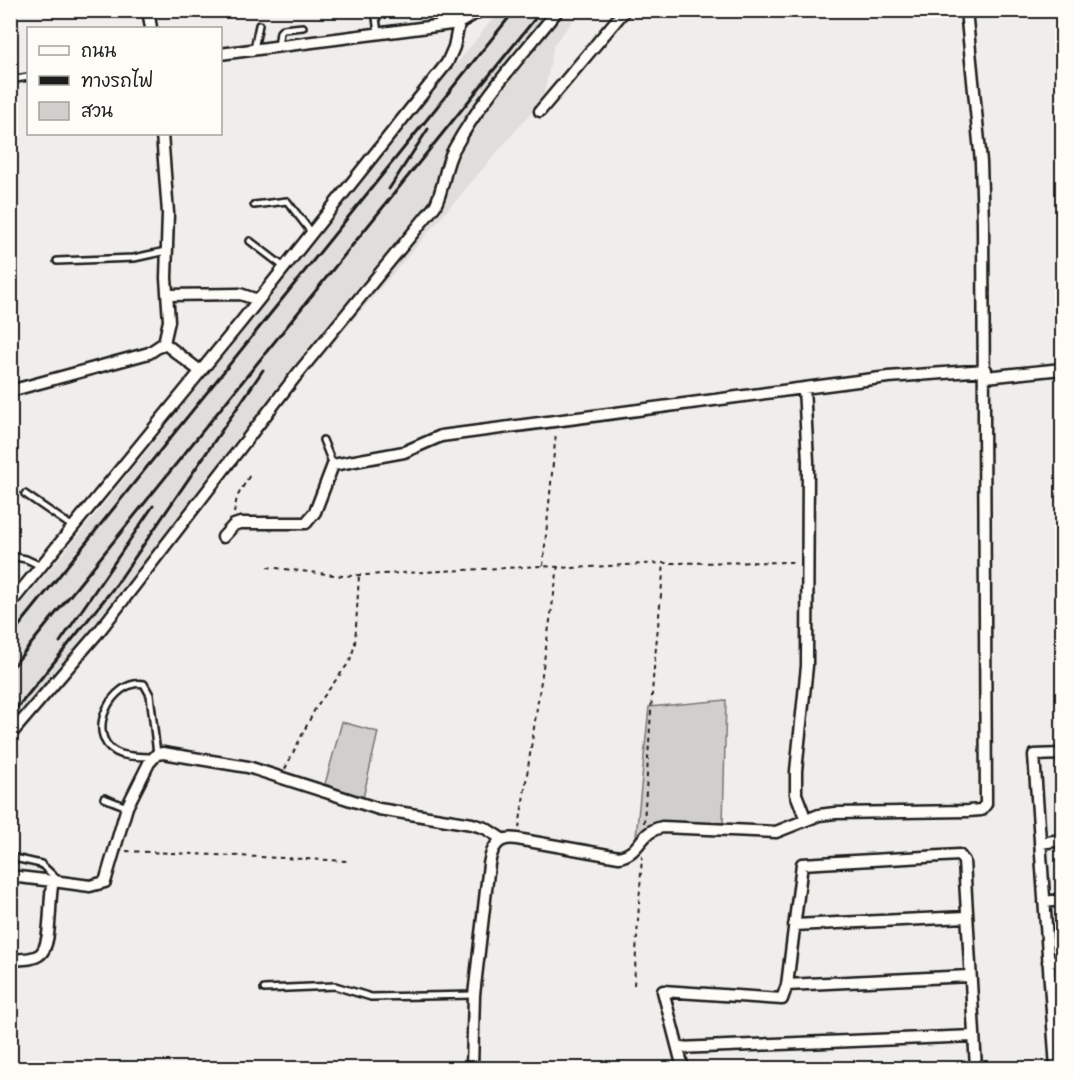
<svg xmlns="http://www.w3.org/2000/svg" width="1073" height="1079" viewBox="0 0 1073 1079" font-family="Delius,'Playpen Sans Thai',sans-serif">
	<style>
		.built { fill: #e0deda }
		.green { fill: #d0cfcc; stroke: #767674; stroke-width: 1.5 }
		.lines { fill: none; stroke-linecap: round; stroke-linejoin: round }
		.service-casing { stroke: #1c1c1c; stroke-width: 10 }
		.minor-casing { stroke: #1c1c1c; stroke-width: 15 }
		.path { stroke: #1c1c1c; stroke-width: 2; stroke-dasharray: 4.5 4.5; stroke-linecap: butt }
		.service { stroke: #fdfcf7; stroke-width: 5 }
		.minor { stroke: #fdfcf7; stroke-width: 10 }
		.rail { stroke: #1c1c1c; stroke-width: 3 }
	</style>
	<rect width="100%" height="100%" fill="#f0eeea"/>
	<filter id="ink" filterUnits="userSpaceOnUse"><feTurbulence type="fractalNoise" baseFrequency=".0167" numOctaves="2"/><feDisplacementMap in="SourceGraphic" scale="12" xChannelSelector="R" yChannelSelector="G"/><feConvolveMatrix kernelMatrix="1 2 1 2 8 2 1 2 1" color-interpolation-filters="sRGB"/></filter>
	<g filter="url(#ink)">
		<!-- built -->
		<path class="built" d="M499,11H581L554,44L543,99L140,568L11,730V616L99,510Z"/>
		<!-- green -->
		<path class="green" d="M726,700L723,824L660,821L636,837L649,707Z
			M342,722L378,732L363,798L325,784Z"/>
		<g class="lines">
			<!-- service casing -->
			<g class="service-casing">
				<path id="service" d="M375,10L378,33
					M435,10L441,24
					M278,47L280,32L283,29L303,27
					M254,49L259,25
					M10,80L28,77
					M254,205L287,201L311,232
					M250,241L284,267
					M57,261L134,258L166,251
					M323,440L333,465
					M25,494L73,527
					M10,556L26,559L41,566
					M153,757C141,756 127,758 116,752C84,735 112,678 144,684L150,695L157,754
					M104,798L127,807
					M10,857L41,864L57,879
					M264,989L335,986L371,997L474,995"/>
			</g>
			<!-- minor casing -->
			<g class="minor-casing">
				<path id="minor" d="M148,10L151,28
					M220,54L459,23L481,10
					M540,111L625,10
					M168,295L240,294L258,300
					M164,343L200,371
					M986,377L1062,369
					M804,388L808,461L807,666L796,771V794L806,820
					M10,391L149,353L164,343L169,321L166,278L168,213L162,134
					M223,537L234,525L240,523H306L315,512L333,465L404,452L441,436L888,377L986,370
					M10,604L241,322L447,63L454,47L459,23
					M10,735L101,629L295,377L435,206C445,186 444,166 454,149C482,98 522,55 558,10
					M1040,843L1062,840
					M10,876L53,881
					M1044,902L1062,900
					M794,925L966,917
					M10,960C19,959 32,960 39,955C53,947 48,898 53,881L90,886L105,882L127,807L149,763L157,754L163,753L248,767L379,809L472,824L485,828L502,839
					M1048,962L1062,960
					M787,985L969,976
					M678,1048L974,1036
					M472,1068L474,995L489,864C492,847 498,836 517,839L619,857C641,853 639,832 662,827L776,832L819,815L835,813L968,811L981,810L986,804L983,223L981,162L966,10
					M683,1068L663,991L782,999L787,985L802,864L959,855L964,861L976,1068
					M1056,1068L1034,755L1062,754"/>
			</g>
			<!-- path -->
			<path class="path" d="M234,513L237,497L251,473
				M543,566L556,432
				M267,567L343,576L543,566L571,568L664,563L797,562
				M285,769L316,707L350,661L355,644L359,575
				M644,823L653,679L664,563
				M519,828L558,567
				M126,851L349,861
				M634,985L642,856"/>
			<!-- service -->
			<use href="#service" class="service"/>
			<!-- minor -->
			<use href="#minor" class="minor"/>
			<!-- rail -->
			<path class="rail" d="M389,189L428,129
				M10,637L515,10
				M60,642L153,506
				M10,670L542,10
				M10,717L116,585L263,370"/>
		</g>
	</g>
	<!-- margin -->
	<rect width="1073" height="1079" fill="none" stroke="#fdfcf7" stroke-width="36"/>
	<rect x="18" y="18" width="1037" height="1043" fill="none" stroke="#1c1c1c" stroke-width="2" filter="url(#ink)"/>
	<!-- legend -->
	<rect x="27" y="27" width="195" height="108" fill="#fdfcf7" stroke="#a3a29f" stroke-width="1.5"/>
	<rect x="39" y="46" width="30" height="9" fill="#fdfcf7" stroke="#a3a29f" stroke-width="1.5"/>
	<text x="81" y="57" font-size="18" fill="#1c1c1c">ถนน</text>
	<rect x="39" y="76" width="30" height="9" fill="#1c1c1c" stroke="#a3a29f" stroke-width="1.5"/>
	<text x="81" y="87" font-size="18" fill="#1c1c1c">ทางรถไฟ</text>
	<rect x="39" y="102" width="30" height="18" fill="#d0cfcc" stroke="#a3a29f" stroke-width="1.5"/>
	<text x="81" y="117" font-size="18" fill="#1c1c1c">สวน</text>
</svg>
